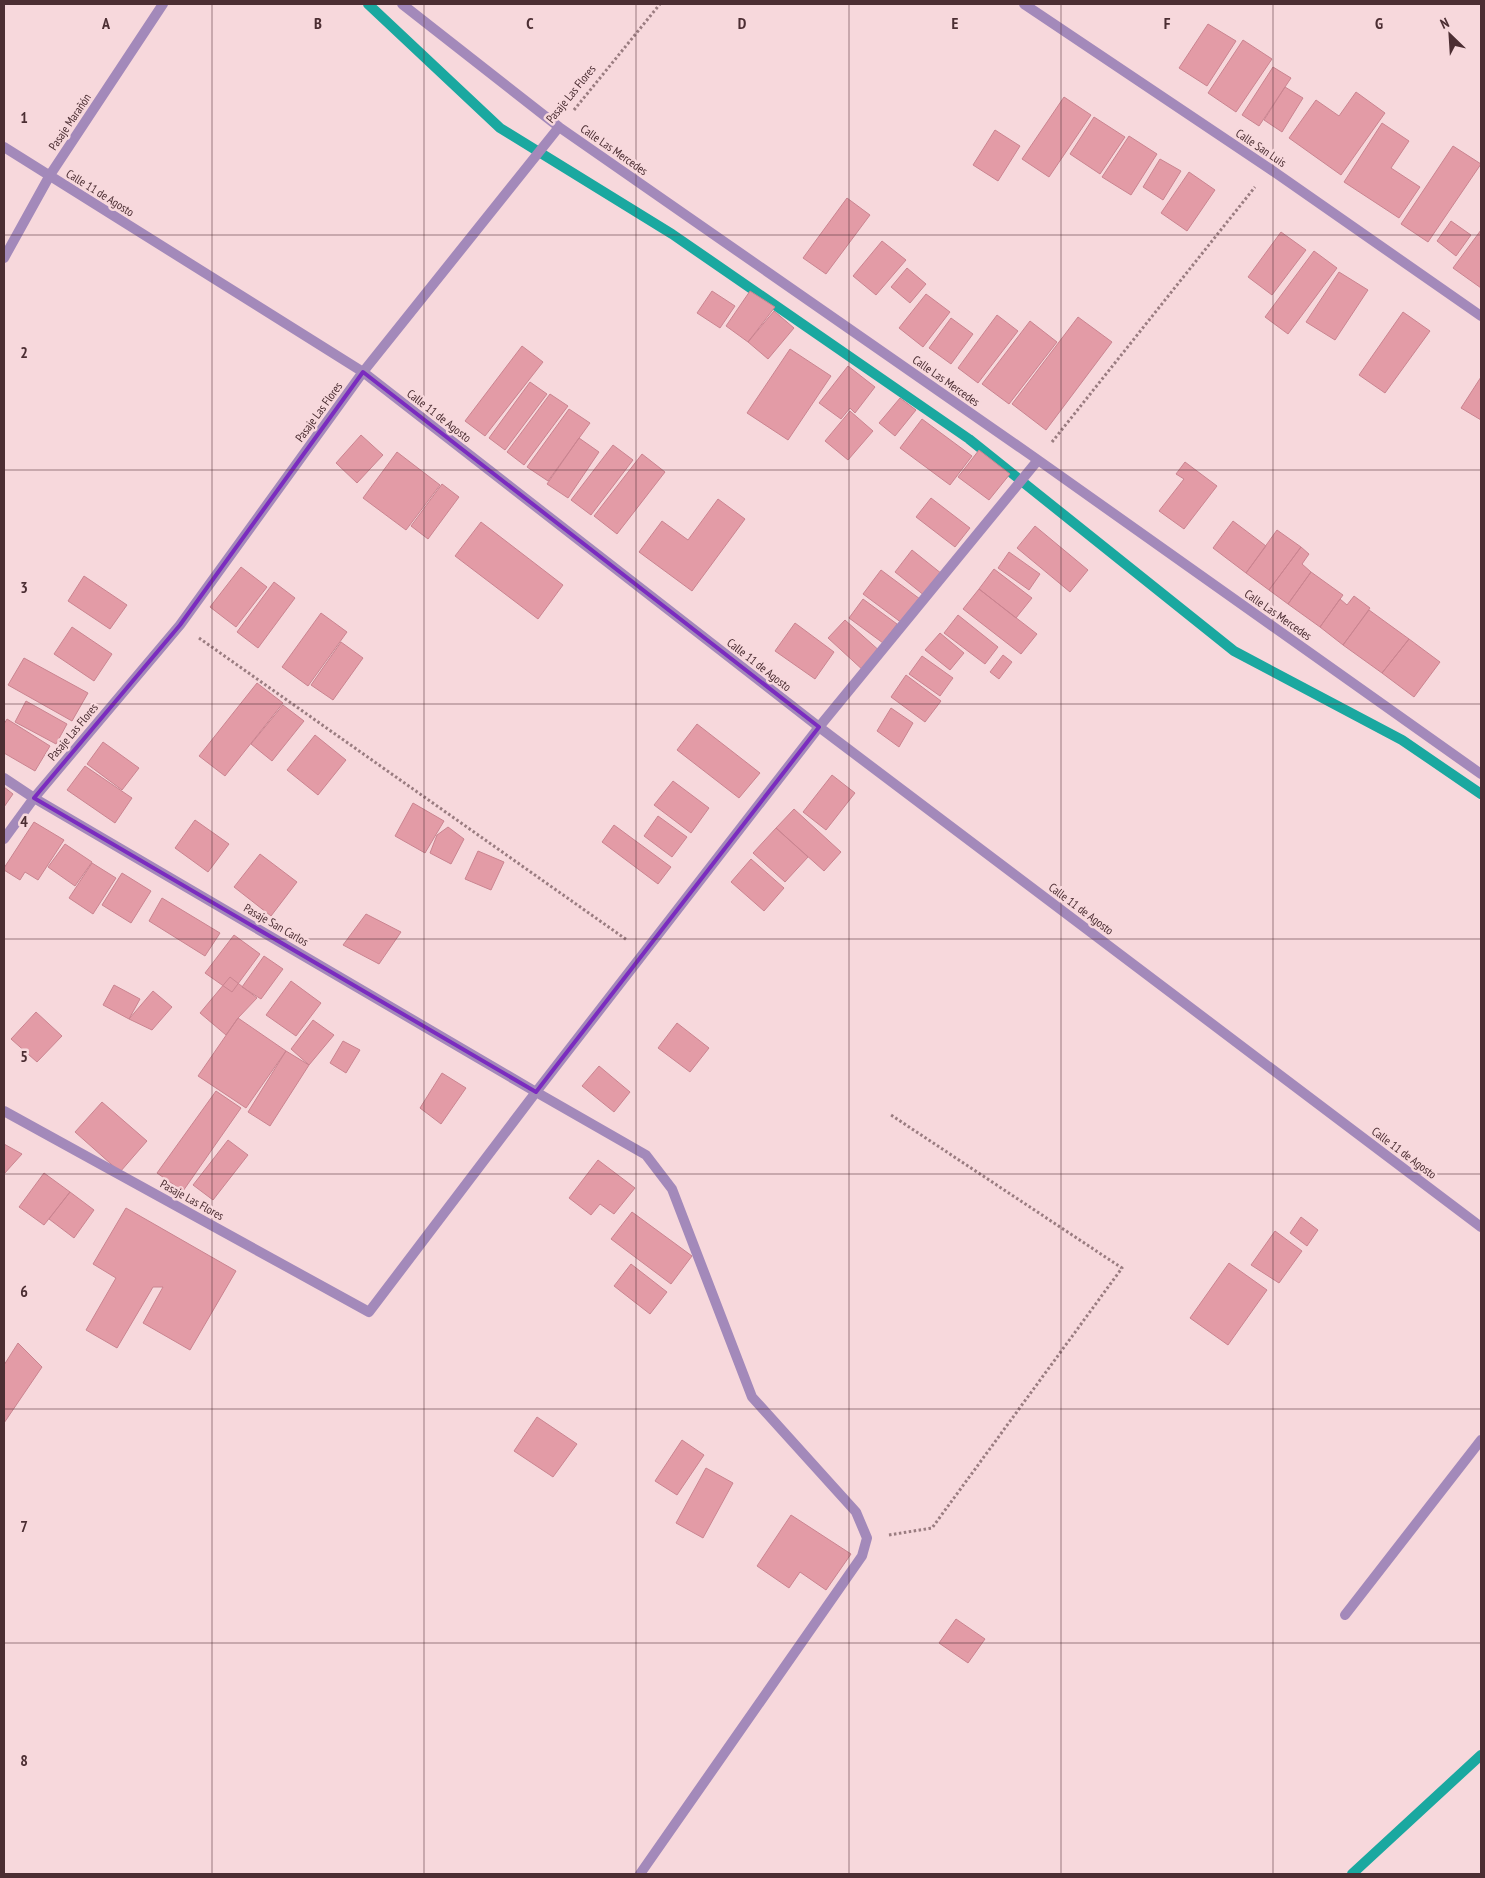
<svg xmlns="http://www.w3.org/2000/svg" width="1485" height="1878" viewBox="0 0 1485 1878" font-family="'PT Sans Narrow',sans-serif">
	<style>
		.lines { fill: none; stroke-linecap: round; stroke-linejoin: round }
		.stream { stroke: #1aa8a0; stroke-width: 10 }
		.building { fill: #e39ba6; stroke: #ca8490 }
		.path { stroke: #9a7c80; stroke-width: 3; stroke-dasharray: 2.5 2.5; stroke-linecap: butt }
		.minor { stroke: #a389ba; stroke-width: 10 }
		.marked { fill: none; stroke: #7b2cbf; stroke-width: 4; stroke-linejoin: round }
		.grid { fill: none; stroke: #4c2e33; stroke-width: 1; stroke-opacity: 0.55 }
		.labels { text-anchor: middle; stroke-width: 5; stroke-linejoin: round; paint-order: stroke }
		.street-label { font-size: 12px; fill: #4c2e33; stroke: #f7d8dc }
		.grid-label { font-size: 16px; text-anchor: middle; font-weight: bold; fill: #4c2e33; stroke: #f7d8dc; stroke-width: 5; stroke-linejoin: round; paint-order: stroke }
	</style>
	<rect width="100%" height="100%" fill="#f7d8dc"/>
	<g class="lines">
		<!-- stream -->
		<path class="stream" d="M368,4L500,128L672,234L969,439L1234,651L1402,740L1481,794
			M1352,1874L1481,1755"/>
	</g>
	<!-- building -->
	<path class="building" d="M1208,24L1236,41L1207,86L1179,68Z
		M1243,40L1272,59L1236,112L1208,93Z
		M1273,67L1291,78L1259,126L1242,115Z
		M1285,87L1303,98L1282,132L1264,120Z
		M1356,92L1385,113L1341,175L1289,138L1316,100L1339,116Z
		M1064,97L1091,115L1049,177L1022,159Z
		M1094,117L1125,137L1100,174L1070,154Z
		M1382,123L1409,141L1391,168L1420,187L1399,218L1344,182Z
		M995,130L1020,146L998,181L973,165Z
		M1129,136L1157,154L1131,195L1102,177Z
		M1453,146L1481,164L1428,242L1401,224Z
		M1160,159L1181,171L1163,200L1143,187Z
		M1189,172L1215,190L1187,231L1161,213Z
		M847,198L870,215L826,274L803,258Z
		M1451,221L1471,235L1456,256L1437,241Z
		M1481,230V288L1453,268Z
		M1281,232L1306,250L1272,295L1248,277Z
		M882,241L906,260L876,295L853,276Z
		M1314,251L1337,268L1288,334L1265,317Z
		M907,268L926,284L910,303L891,287Z
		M1339,272L1368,290L1335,340L1306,322Z
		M712,291L735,306L720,328L697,313Z
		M750,291L775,307L748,342L726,326Z
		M926,294L950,312L923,347L899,328Z
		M774,311L794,328L768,359L748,342Z
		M1403,312L1430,331L1385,393L1359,375Z
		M997,315L1018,331L978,383L958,368Z
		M1078,317L1112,342L1046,430L1012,404Z
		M951,318L973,334L951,364L929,348Z
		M1030,321L1057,342L1009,404L982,384Z
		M522,346L543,362L485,436L465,421Z
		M790,349L831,376L788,440L747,413Z
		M848,366L875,387L855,413L850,408L841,419L819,403Z
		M1481,377V420L1461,408Z
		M530,382L547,394L505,450L489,438Z
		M550,394L568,406L524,465L507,452Z
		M900,398L916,410L895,436L879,423Z
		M569,409L590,423L548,481L527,467Z
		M850,411L873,431L848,460L825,441Z
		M922,419L972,456L950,485L900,448Z
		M361,435L383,455L357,483L336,463Z
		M579,438L599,452L568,498L547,484Z
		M613,445L633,460L591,515L571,500Z
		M979,450L1010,474L989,500L958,477Z
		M397,452L440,485L406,530L363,498Z
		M642,454L665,472L617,534L594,516Z
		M1185,462L1217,486L1184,529L1159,511L1184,479L1176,474Z
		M442,484L459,497L428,539L411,526Z
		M931,498L970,528L955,547L916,517Z
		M718,499L745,519L692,591L639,552L662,521L688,540Z
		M1233,521L1266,546L1246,573L1213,548Z
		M481,522L563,585L538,619L455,556Z
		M1035,526L1088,570L1070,592L1017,548Z
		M1277,530L1301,547L1269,590L1246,573Z
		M1301,547L1309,554L1302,564L1311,572L1288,604L1269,590Z
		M912,550L942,574L925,596L895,572Z
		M1009,552L1040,574L1029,590L998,568Z
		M241,567L267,587L236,627L210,607Z
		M994,569L1032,598L1016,618L979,589Z
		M881,570L924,602L906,626L863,594Z
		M1311,572L1343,595L1320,627L1288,604Z
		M84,576L127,605L110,629L68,601Z
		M274,582L295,598L258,648L237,632Z
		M979,589L1037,634L1021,654L963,609Z
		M1354,596L1370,608L1343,645L1320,627L1340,599L1347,605Z
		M863,599L897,624L883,643L849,618Z
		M1369,610L1409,639L1382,673L1343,645Z
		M321,613L347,632L308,686L282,667Z
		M958,615L998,647L985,664L944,633Z
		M845,620L882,653L865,672L828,638Z
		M795,623L834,652L815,679L775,651Z
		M72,627L112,654L94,681L54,654Z
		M940,633L964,653L950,670L925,650Z
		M1409,639L1440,662L1414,697L1382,673Z
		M341,642L363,658L333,700L311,685Z
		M1003,655L1012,662L999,679L990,672Z
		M922,656L953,678L940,696L909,674Z
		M24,658L88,693L72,721L8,685Z
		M906,675L941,701L925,722L891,697Z
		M257,683L283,703L225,776L199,756Z
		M26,701L67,724L56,744L15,722Z
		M283,705L304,721L272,761L251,744Z
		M891,708L913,723L899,747L877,731Z
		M7,719L50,746L35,771L4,753V724Z
		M697,724L760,773L739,798L677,750Z
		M315,735L346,760L318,795L287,770Z
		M103,742L139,768L122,790L87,764Z
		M85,766L132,798L115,823L67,790Z
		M832,775L855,793L826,830L803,812Z
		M673,781L709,808L691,833L654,805Z
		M4,787L13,794L4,807Z
		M413,803L444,821L425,853L395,836Z
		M794,809L841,852L824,871L776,828Z
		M658,816L687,837L672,857L644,836Z
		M195,820L229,844L208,872L175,848Z
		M34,822L64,840L38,880L25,872L20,880L4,870V868Z
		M614,825L671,867L658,884L602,842Z
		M448,827L464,839L451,864L430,853L437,835Z
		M776,828L808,857L785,882L753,853Z
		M65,844L92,862L75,886L48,867Z
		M478,851L504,862L491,890L465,879Z
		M260,854L297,882L271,916L234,887Z
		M751,859L784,888L764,911L731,882Z
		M92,863L116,878L93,914L69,898Z
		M122,873L151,891L131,923L102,905Z
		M162,898L220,933L205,956L149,921Z
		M366,914L401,932L379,964L343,945Z
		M234,935L260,954L232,992L205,973Z
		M264,956L283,969L261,999L242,987Z
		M230,977L257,998L238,1018L226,1035L200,1013Z
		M291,981L321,1003L296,1036L266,1015Z
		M114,985L140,999L129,1019L103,1005Z
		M153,991L172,1007L152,1030L129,1019Z
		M36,1012L62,1036L37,1062L11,1039Z
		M238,1018L286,1051L246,1108L198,1076Z
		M313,1020L334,1035L309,1065L291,1049Z
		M677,1023L709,1048L690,1072L658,1048Z
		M343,1041L360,1050L346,1073L330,1063Z
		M286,1051L309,1065L270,1126L248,1112Z
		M599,1066L630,1092L614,1112L582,1086Z
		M442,1073L466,1088L441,1124L420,1108Z
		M216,1091L241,1108L183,1191L157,1173Z
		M102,1102L147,1141L120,1172L75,1132Z
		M228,1140L248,1155L213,1200L193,1185Z
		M4,1144L22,1154L4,1174Z
		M598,1160L635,1188L614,1214L600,1204L591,1215L569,1198Z
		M44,1173L70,1192L44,1225L19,1207Z
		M70,1192L94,1210L74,1238L49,1219Z
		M126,1208L236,1271L190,1350L143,1323L163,1287H153L117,1348L86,1330L116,1278L93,1264Z
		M632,1212L692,1256L671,1284L611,1239Z
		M1301,1217L1318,1230L1307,1246L1290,1233Z
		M1275,1231L1302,1251L1279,1283L1251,1265Z
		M1229,1263L1267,1290L1228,1345L1190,1318Z
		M631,1264L667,1292L650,1314L614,1286Z
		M18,1343L42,1367L4,1423V1365Z
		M537,1417L577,1444L553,1477L514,1451Z
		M682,1440L704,1455L677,1495L655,1481Z
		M706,1468L733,1483L703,1538L676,1523Z
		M791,1515L851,1554L826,1590L800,1572L789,1588L757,1566Z
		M956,1619L985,1639L968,1663L939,1643Z"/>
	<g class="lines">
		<!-- path -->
		<path class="path" d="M574,110L660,4
			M1052,442L1255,187
			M199,638L627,940
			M889,1535L932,1528L1122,1268L891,1115"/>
		<!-- minor -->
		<path class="minor" d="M402,4L559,127L1038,460L1481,774
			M1024,4L1270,169L1481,316
			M4,147L363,372L819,727L1481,1227
			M4,258L50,175L163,4
			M4,778L34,798L536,1092L646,1155L672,1189L752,1397L856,1512L867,1538L862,1556L640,1874
			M4,839L34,798L180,625L363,372L559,127
			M4,1111L369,1312L536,1092L819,727L1038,460
			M1345,1615L1481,1440"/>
	</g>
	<!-- marked area -->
	<path class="marked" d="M363,372L819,727L536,1092L34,798L180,625Z"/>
	<!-- grid -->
	<path class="grid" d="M212,4V1874M424,4V1874M636,4V1874M849,4V1874M1061,4V1874M1273,4V1874M4,235H1481M4,470H1481M4,704H1481M4,939H1481M4,1174H1481M4,1409H1481M4,1643H1481"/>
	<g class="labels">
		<!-- street labels -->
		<g class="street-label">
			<text transform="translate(571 94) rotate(-51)" y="4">Pasaje Las Flores</text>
			<text transform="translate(70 122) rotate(-56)" y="4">Pasaje Marañón</text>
			<text transform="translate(1261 148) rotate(34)" y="4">Calle San Luis</text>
			<text transform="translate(614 150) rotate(35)" y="4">Calle Las Mercedes</text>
			<text transform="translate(100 193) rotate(32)" y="4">Calle 11 de Agosto</text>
			<text transform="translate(946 381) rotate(35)" y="4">Calle Las Mercedes</text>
			<text transform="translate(319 412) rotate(-54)" y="4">Pasaje Las Flores</text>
			<text transform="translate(439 416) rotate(38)" y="4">Calle 11 de Agosto</text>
			<text transform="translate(1278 615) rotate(35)" y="4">Calle Las Mercedes</text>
			<text transform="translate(759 665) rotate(38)" y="4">Calle 11 de Agosto</text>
			<text transform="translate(73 732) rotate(-50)" y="4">Pasaje Las Flores</text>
			<text transform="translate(1081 909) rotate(37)" y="4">Calle 11 de Agosto</text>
			<text transform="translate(276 925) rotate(30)" y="4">Pasaje San Carlos</text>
			<text transform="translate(1404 1153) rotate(37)" y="4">Calle 11 de Agosto</text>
			<text transform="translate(192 1200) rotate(29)" y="4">Pasaje Las Flores</text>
		</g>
	</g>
	<g class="grid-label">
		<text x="106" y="29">A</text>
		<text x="318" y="29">B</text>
		<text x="530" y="29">C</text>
		<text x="742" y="29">D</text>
		<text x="955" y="29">E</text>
		<text x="1167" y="29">F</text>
		<text x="1379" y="29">G</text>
		<text x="24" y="123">1</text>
		<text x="24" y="358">2</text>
		<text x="24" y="593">3</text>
		<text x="24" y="827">4</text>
		<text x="24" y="1062">5</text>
		<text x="24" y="1297">6</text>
		<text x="24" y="1532">7</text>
		<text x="24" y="1766">8</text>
	</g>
	<!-- border -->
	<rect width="1485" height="1878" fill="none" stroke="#4c2e33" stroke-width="10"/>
	<!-- north arrow -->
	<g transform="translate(1450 35) rotate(335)" stroke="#f7d8dc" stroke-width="4" paint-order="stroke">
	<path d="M0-4L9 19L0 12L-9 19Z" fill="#4c2e33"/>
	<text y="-8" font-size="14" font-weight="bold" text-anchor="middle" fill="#4c2e33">N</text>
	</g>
</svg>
